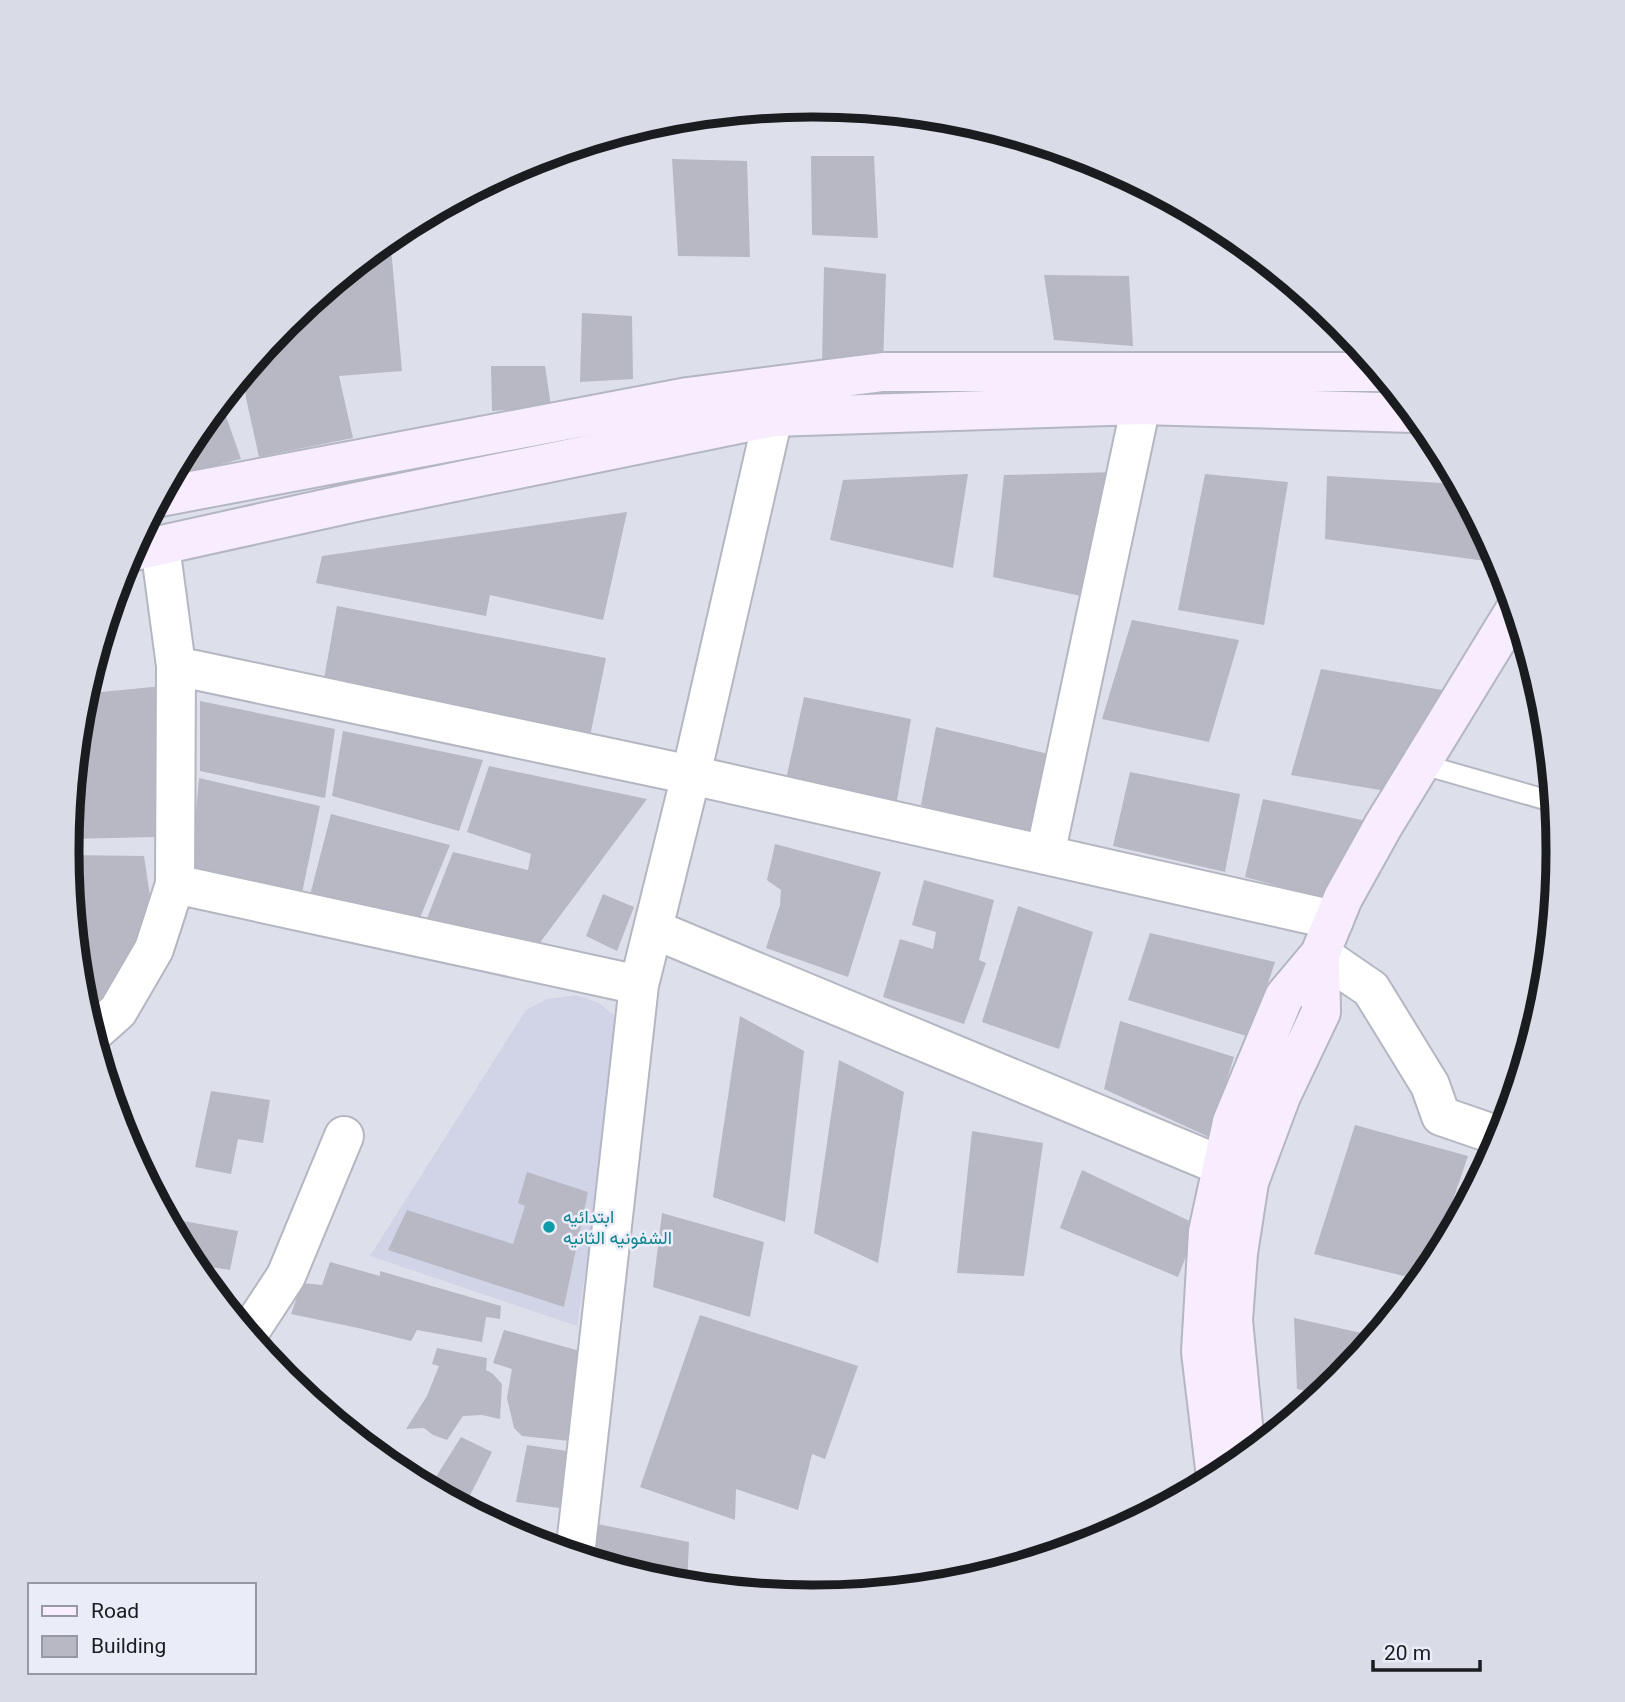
<svg xmlns="http://www.w3.org/2000/svg" width="1625" height="1702" viewBox="0 0 1625 1702" font-family="Roboto,Vazirmatn,sans-serif">
	<style>
		.built { fill: #d1d4e7 }
		.building { fill: #b8b8c4 }
		.lines { fill: none; stroke-linecap: round; stroke-linejoin: round }
		.lane-casing { stroke: #b4b6c1; stroke-width: 23 }
		.street-casing { stroke: #b4b6c1; stroke-width: 42 }
		.secondary-casing { stroke: #b4b6c1; stroke-width: 42 }
		.lane { stroke: #fff; stroke-width: 19 }
		.street { stroke: #fff; stroke-width: 38 }
		.secondary { stroke: #f8edfe; stroke-width: 38 }
		.culture-dot { fill: #0f9aa8; stroke: #eaecf8; stroke-width: 2.5 }
		.labels { text-anchor: middle; stroke-width: 5; stroke-linejoin: round; paint-order: stroke }
		.culture-label { font-size: 18px; fill: #0d838f; stroke: #eaecf8; text-anchor: start }
		.rim { fill: none; stroke: #1b1c20; stroke-width: 9 }
	</style>
	<rect width="100%" height="100%" fill="#dddfea"/>
	<!-- built -->
	<path class="built" d="M576,995L599,1003L615,1016L622,1036L577,1326L370,1256L526,1010L547,999Z"/>
	<!-- building -->
	<path class="building" d="M811,156H874L878,238L812,235Z
		M672,159L747,161L750,257L678,256Z
		M390,237L402,371L339,376L353,438L259,457L246,398L244,374L285,323Z
		M824,267L886,274L883,365L822,364Z
		M1044,275L1129,276L1133,346L1054,340Z
		M582,313L632,316L633,379L580,382Z
		M491,366H545L551,406L492,411Z
		M221,402L241,459L171,477L192,436Z
		M1116,472L1090,598L993,577L1004,475Z
		M968,474L953,568L830,540L843,480Z
		M1205,474L1288,482L1264,625L1178,610Z
		M1327,476L1458,484L1500,563L1325,539Z
		M627,512L603,620L490,595L486,616L316,583L322,556Z
		M337,606L606,658L590,736L324,679Z
		M1132,620L1239,640L1209,742L1102,719Z
		M98,649L101,692L163,686L156,837L68,839L81,705Z
		M1321,669L1448,691L1392,792L1291,775Z
		M804,697L911,719L896,806L785,784Z
		M200,701L335,729L325,798L200,771Z
		M936,727L1053,755L1041,838L921,805Z
		M343,731L483,760L459,831L332,796Z
		M489,766L647,799L533,952L424,926L453,852L528,870L531,854L467,832Z
		M1130,772L1240,794L1225,872L1113,846Z
		M199,778L320,806L301,898L191,867Z
		M1263,799L1376,823L1334,901L1245,877Z
		M331,814L450,845L417,925L309,899Z
		M775,844L881,872L848,977L766,948L780,905L781,890L767,880Z
		M67,855L144,856L150,896L143,948L89,1024L81,996Z
		M924,880L994,900L979,960L986,963L964,1024L883,997L900,939L933,949L936,932L912,925Z
		M603,894L634,907L617,951L586,936Z
		M1018,906L1093,932L1059,1049L982,1022Z
		M1150,933L1275,962L1250,1037L1128,1000Z
		M740,1016L804,1051L785,1222L713,1197Z
		M1120,1021L1234,1057L1209,1137L1104,1089Z
		M839,1060L904,1092L878,1263L814,1233Z
		M211,1091L270,1100L263,1143L238,1139L231,1174L195,1167Z
		M1355,1125L1468,1156L1429,1270L1420,1280L1314,1254Z
		M972,1131L1043,1143L1024,1276L957,1273Z
		M1082,1170L1198,1225L1178,1277L1060,1228Z
		M527,1172L588,1192L564,1307L388,1250L407,1210L513,1244L525,1206L518,1203Z
		M662,1213L764,1242L750,1317L653,1287Z
		M167,1218L238,1231L230,1270L191,1264Z
		M330,1262L380,1276V1271L501,1306L500,1319L486,1317L482,1342L417,1330L411,1341L358,1328L291,1314L302,1283L322,1285Z
		M700,1315L858,1366L825,1459L812,1454L798,1510L736,1489L735,1520L640,1487Z
		M1294,1318L1375,1336L1340,1379L1321,1394L1297,1389Z
		M504,1330L580,1351L569,1441L522,1436L514,1428L507,1398L512,1369L493,1363Z
		M437,1348L487,1358L486,1370L493,1374L502,1384L500,1419L482,1415L463,1416L447,1440L433,1435L424,1428L406,1429L427,1396L439,1366L432,1364Z
		M461,1437L492,1452L464,1507L429,1488Z
		M527,1445L567,1451L560,1508L516,1502Z
		M597,1524L689,1542L687,1585L667,1583L595,1561Z"/>
	<g class="lines">
		<!-- lane casing -->
		<g class="lane-casing">
			<path id="lane" d="M1421,764L1554,802"/>
		</g>
		<!-- street casing -->
		<g class="street-casing">
			<path id="street" d="M160,546L176,666L691,775L1334,920
				M176,666L175,884L639,985
				M1045,855L1141,405
				M653,929L1222,1166
				M1320,954L1371,989L1430,1085L1441,1116L1502,1137
				M92,1034L118,1011L154,949L175,884
				M248,1334L286,1276L344,1136
				M575,1555L639,985L691,775L773,417"/>
		</g>
		<!-- secondary casing -->
		<g class="secondary-casing">
			<path id="secondary" d="M160,497L688,397L883,372H1380
				M130,552L356,502L773,417L1141,405L1413,413
				M1246,1456L1233,1320L1238,1253L1249,1182L1281,1096L1321,1012L1320,954
				M1216,1477L1201,1352L1208,1232L1232,1122L1284,997L1320,954L1343,898L1383,826L1515,610"/>
		</g>
		<!-- lane -->
		<use href="#lane" class="lane"/>
		<!-- street -->
		<use href="#street" class="street"/>
		<!-- secondary -->
		<use href="#secondary" class="secondary"/>
	</g>
	<!-- markers -->
	<circle class="culture-dot" cx="549" cy="1227" r="7"/>
	<g class="labels">
		<!-- culture labels -->
		<g class="culture-label">
			<text x="563" y="1223">ابتدائيه<tspan x="563" dy="21">الشفونيه الثانيه</tspan></text>
		</g>
	</g>
	<!-- crop -->
	<path d="M0 0H1625V1702H0ZM812 117H813A733 733 0 0 1 1546 850V852A733 733 0 0 1 813 1585H812A733 733 0 0 1 79 852V850A733 733 0 0 1 812 117Z" fill="#d9dbe7" fill-rule="evenodd"/>
	<path class="rim" d="M812 117H813A733 733 0 0 1 1546 850V852A733 733 0 0 1 813 1585H812A733 733 0 0 1 79 852V850A733 733 0 0 1 812 117Z"/>
	<!-- legend -->
	<rect x="28" y="1583" width="228" height="91" fill="#eaecf8" stroke="#9799a2" stroke-width="2"/>
	<rect x="42" y="1606" width="35" height="10" fill="#f8edfe" stroke="#9799a2" stroke-width="2"/>
	<text x="91" y="1618" font-size="21" fill="#1b1c20">Road</text>
	<rect x="42" y="1636" width="35" height="21" fill="#b8b8c4" stroke="#9799a2" stroke-width="2"/>
	<text x="91" y="1653" font-size="21" fill="#1b1c20">Building</text>
	<!-- scale -->
	<path d="M1373 1660v10h107v-10" fill="none" stroke="#1b1c20" stroke-width="3.5"/>
	<text x="1384" y="1660" font-size="21" fill="#1b1c20" stroke="#eaecf8" stroke-width="5" paint-order="stroke">20 m</text>
</svg>
